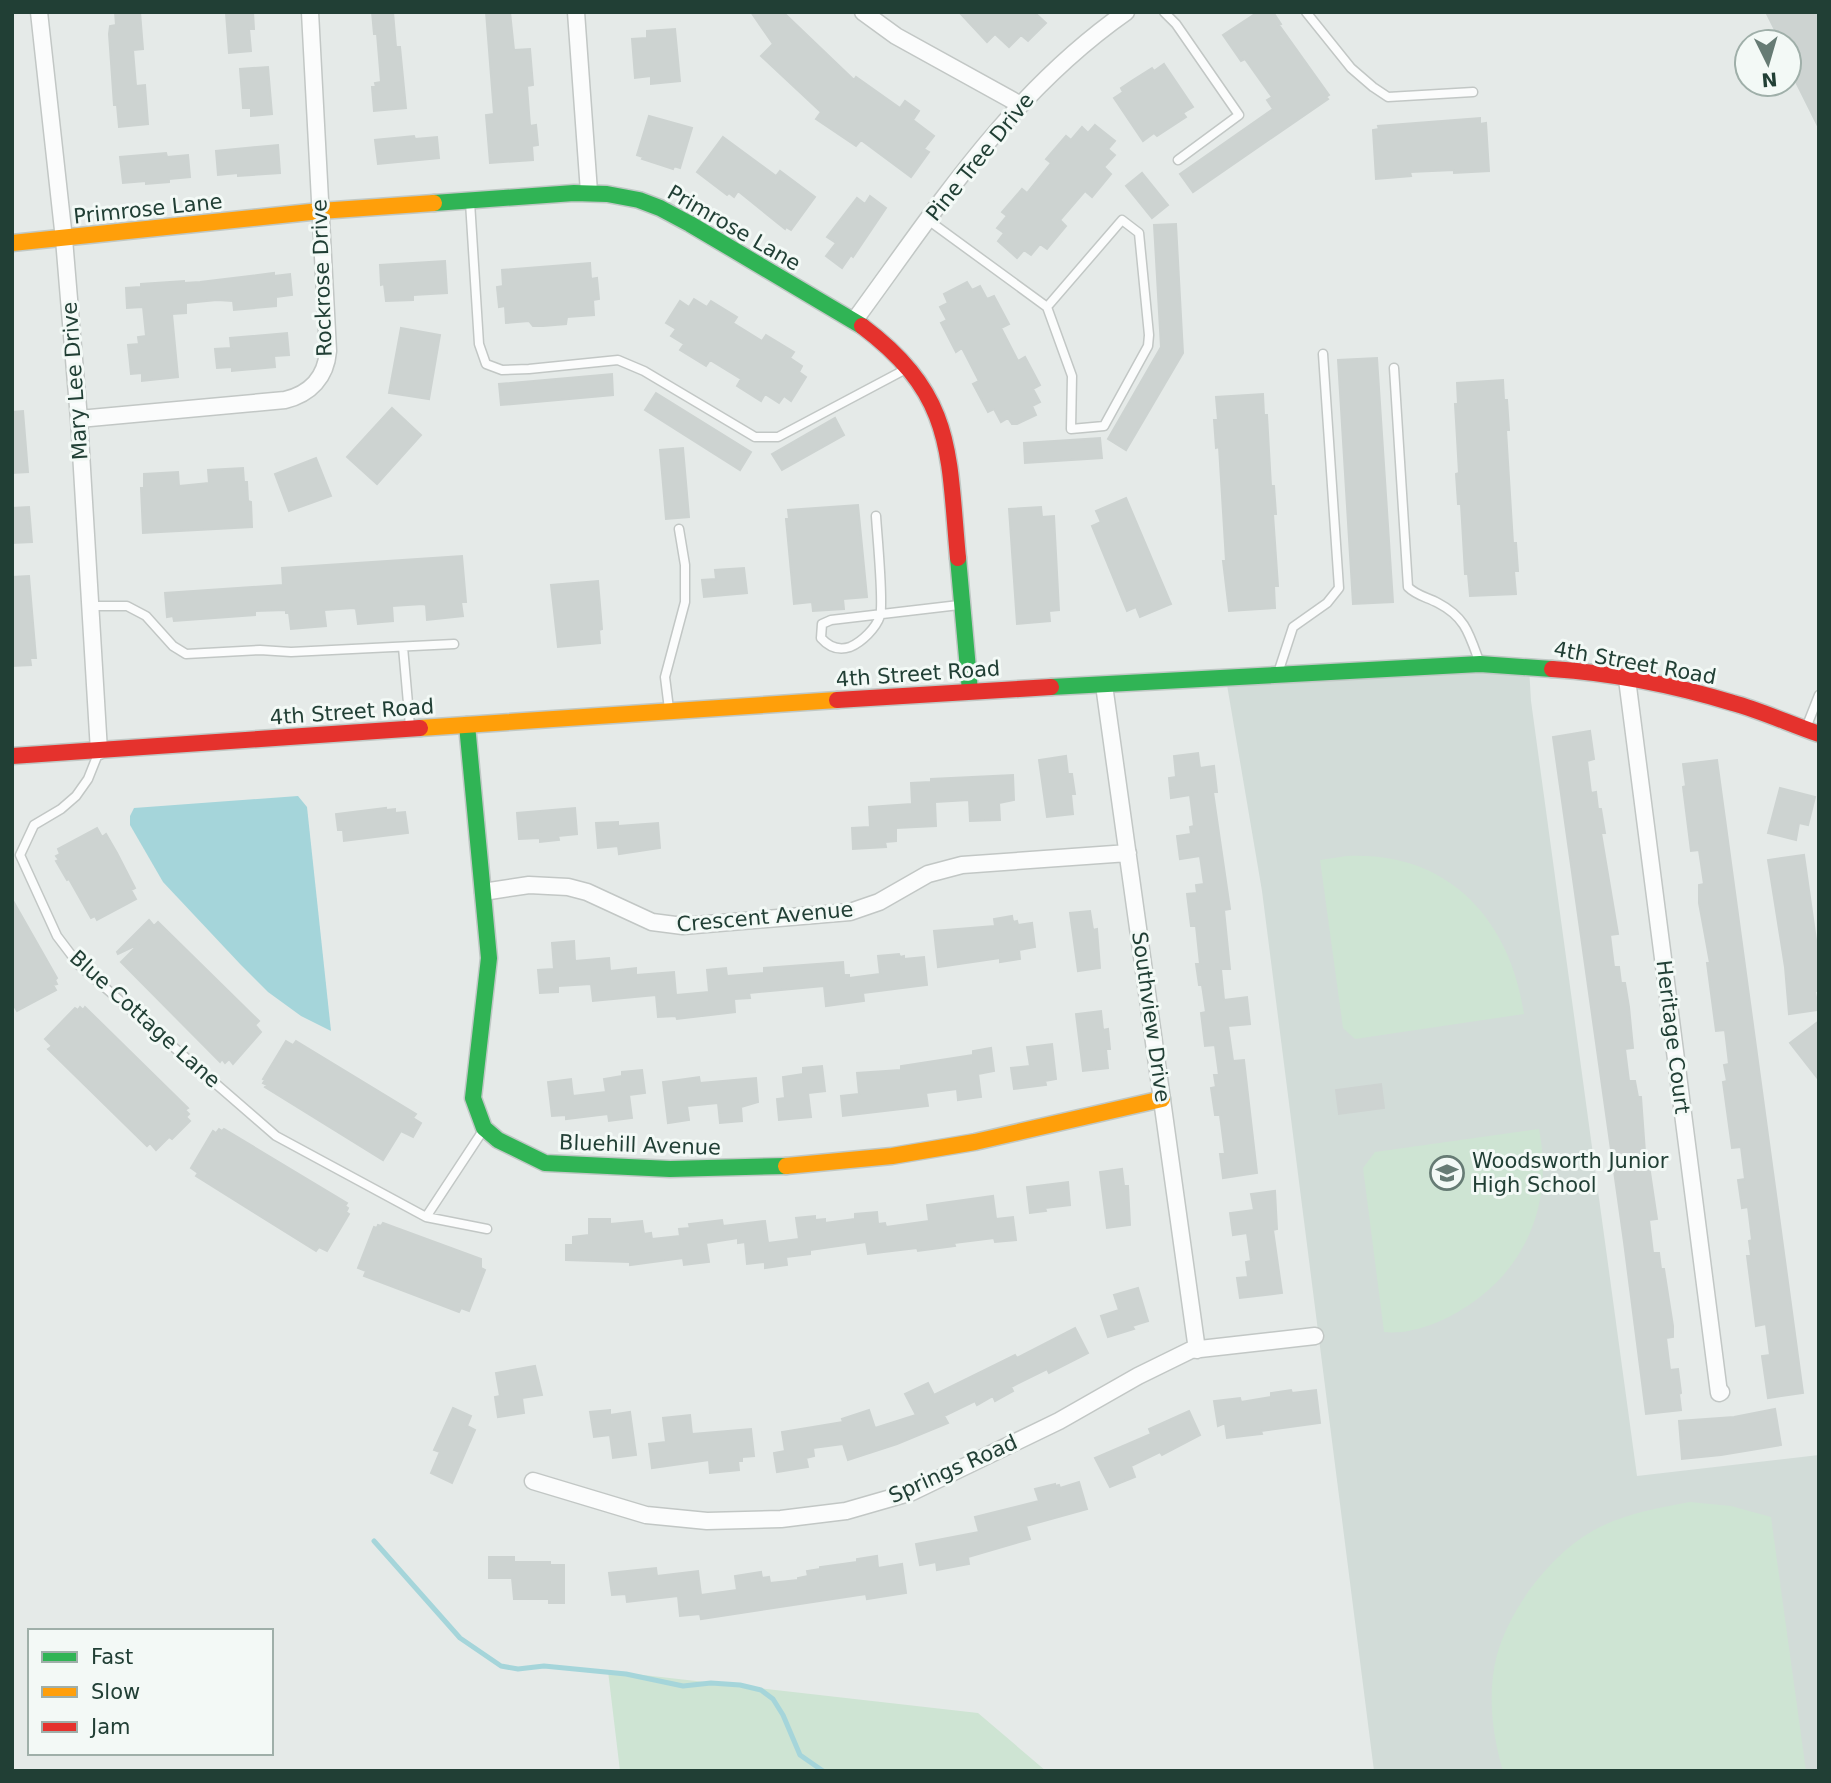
<svg xmlns="http://www.w3.org/2000/svg" width="1831" height="1783" viewBox="0 0 1831 1783" font-family="'DejaVu Sans',sans-serif">
	<style>
		.built { fill: #d2dcd8 }
		.green { fill: #cee4d3 }
		.water { fill: #a5d5da }
		.lines { fill: none; stroke-linecap: round; stroke-linejoin: round }
		.stream { stroke: #a5d5da; stroke-width: 5 }
		.building { fill: #cdd3d1; stroke: #cdd3d1; stroke-width: 2 }
		.lane-casing { stroke: #c2c7c5; stroke-width: 11 }
		.street-casing { stroke: #c2c7c5; stroke-width: 19 }
		.fast-casing { stroke: #c0c8c5; stroke-width: 19 }
		.slow-casing { stroke: #c0c8c5; stroke-width: 19 }
		.jam-casing { stroke: #c0c8c5; stroke-width: 19 }
		.lane { stroke: #fbfcfc; stroke-width: 8 }
		.street { stroke: #fbfcfc; stroke-width: 16 }
		.fast { stroke: #30b455; stroke-width: 16 }
		.slow { stroke: #ff9f0a; stroke-width: 16 }
		.jam { stroke: #e5322d; stroke-width: 16 }
		.labels { text-anchor: middle; stroke-width: 6; stroke-linejoin: round; paint-order: stroke }
		.street-label { font-size: 21px; fill: #213f35; stroke: #f3f9f6 }
		.poi-label { font-size: 21px; fill: #213f35; stroke: #f3f9f6; text-anchor: start }
	</style>
	<rect width="100%" height="100%" fill="#e5eae8"/>
	<!-- built -->
	<path class="built" d="M1529,667L1531,701L1637,1476L1819,1455V1771H1374L1262,891L1226,679Z"/>
	<!-- green -->
	<path class="green" d="M1347,856C1448,851 1510,919 1524,1014L1355,1039L1343,1028L1320,860Z
		M1539,1129C1554,1203 1526,1271 1461,1310C1440,1323 1410,1335 1384,1332L1363,1168L1375,1152Z
		M1690,1502L1731,1506L1771,1517L1806,1771H1503C1492,1734 1487,1692 1497,1655C1510,1607 1554,1550 1598,1528C1627,1513 1659,1508 1690,1502Z
		M608,1671L978,1713L1046,1771H620Z"/>
	<!-- water -->
	<path class="water" d="M298,796L307,807L331,1031L301,1016L268,992L241,965L163,882L130,825V816L134,808Z"/>
	<g class="lines">
		<!-- stream -->
		<path class="stream" d="M374,1541L460,1638L501,1666L518,1669L544,1666L626,1674L683,1686L711,1683L740,1685L761,1690L773,1699L783,1715L800,1755L823,1771"/>
	</g>
	<!-- building -->
	<path class="building" d="M115,12H140L143,49L133,50L136,86L145,85L148,124L119,127L117,105H114L109,34L110,26L116,25Z
		M253,12L254,29H249L251,51L229,53L226,13Z
		M372,12H393L396,47H400L406,108L374,111L372,87H376L375,83L381,82L377,34H374Z
		M486,12H510L514,50L530,49L533,85L527,86L530,126L536,125L538,145L532,146L533,160L490,163L486,115L494,114Z
		M751,12H783L854,80L856,77L900,108L905,101L919,111L913,120L934,136L924,149L929,152L911,177L861,140L856,146L816,119L821,112L761,56L773,44Z
		M959,12H1034L1046,23L1028,41L1021,35L1009,47L995,34L987,42Z
		M1258,12H1273L1281,24L1279,25L1329,95L1326,97L1328,99L1193,192L1180,174L1273,109L1267,100L1272,97L1245,59L1241,61L1223,35Z
		M1766,12H1819V128L1789,68V42H1781Z
		M675,29L680,81L651,84V76L635,78L632,39L647,38V31Z
		M1164,64L1193,107L1183,113L1186,117L1157,136L1154,133L1143,141L1114,98L1123,92L1121,88L1133,80L1152,68L1154,71Z
		M268,67L272,114L251,116V108H243L240,69Z
		M649,116L692,128L680,168L674,166L673,169L642,159L643,157L637,155Z
		M1480,118V124L1486,123L1489,171L1454,173V170L1410,172L1411,176L1376,179L1373,130L1379,129L1378,126Z
		M1095,125L1115,141L1108,149L1115,155L1104,167L1111,174L1092,197L1085,191L1060,220L1066,226L1047,249L1040,244L1031,255L1024,250L1017,258L998,241L1004,233L997,228L1007,216L1002,212L1022,189L1027,193L1051,163L1046,159L1066,136L1071,140L1082,127L1088,133Z
		M414,136L415,139L437,137L439,158L378,164L375,140Z
		M723,137L776,176L780,171L815,197L791,230L786,227L785,229L738,191L734,197L729,193L727,195L697,172Z
		M278,145L280,173L238,176V173L218,175L216,151Z
		M166,153L167,157L188,155L190,177L169,179V182L146,184V181L123,183L120,157Z
		M1142,173L1168,205L1152,218L1126,186Z
		M870,196L886,208L853,257L851,255L842,268L826,256L836,243L827,237L857,198L865,204Z
		M1176,224L1183,353L1126,450L1108,439L1161,347L1154,225Z
		M445,261L447,293L413,295V300L386,301L384,284L381,285L380,265Z
		M590,263L591,279L597,278L599,299L593,300L594,315L567,317L566,324L543,326H533L529,321L506,323L505,306L499,307L497,287L503,286L502,270Z
		M274,273V276L290,274L292,295L276,297V306L234,310L233,301L217,300L186,303V313L172,314L178,377L142,381V373L131,374L128,345L139,344L138,337L146,336L143,307L127,308L126,288L141,287V284L184,281V283L200,282Z
		M967,282L972,290L980,286L987,299L994,296L1009,324L1001,328L1018,361L1025,357L1040,385L1033,389L1040,402L1032,406L1036,415L1017,424H1012L1008,418L1001,422L994,409L988,412L973,384L979,381L962,348L956,352L941,323L947,320L940,307L948,303L944,294Z
		M694,299L707,307L711,301L737,317L733,323L762,341L766,335L794,352L790,358L802,366L799,372L806,377L791,401L784,396L779,403L765,394L761,401L737,386L741,379L710,360L706,366L680,350L684,344L671,336L676,329L666,323L680,301L689,307Z
		M401,328L440,335L429,399L389,393Z
		M287,333L289,355L274,356L275,367L232,371V367L217,368L215,349L231,348L230,338Z
		M1377,358L1393,602L1353,604L1338,360Z
		M612,374L613,395L501,405L499,384Z
		M1503,380L1504,400H1507L1509,430H1506L1513,543H1516L1518,571H1514L1516,594L1470,596L1468,574H1465L1461,504H1458L1456,474L1459,473L1455,404H1458L1457,383Z
		M656,393L751,452L740,470L645,410Z
		M1263,394L1264,415H1267L1271,486H1274L1276,514H1273L1278,586H1274L1275,608L1229,611L1223,561H1226L1219,447L1216,448L1214,420H1218L1216,397Z
		M392,408L421,435L377,484L347,457Z
		M23,411L28,472L12,473V412Z
		M835,418L844,435L782,470L772,454Z
		M1100,438L1102,458L1025,463L1024,443Z
		M683,448L689,517L666,519L660,450Z
		M316,458L331,496L289,511L275,474Z
		M243,468L244,482H247L248,501L251,502L252,527L143,533L141,488H144V474L178,472L179,486L209,483L208,470Z
		M1126,498L1171,604L1140,617L1136,607L1127,611L1092,526L1101,522L1096,511Z
		M858,505L867,597L843,599L844,609L813,611L812,602L794,604L786,519H789L788,510Z
		M29,507L32,542L12,543V508Z
		M1041,507L1042,517L1054,516L1059,610L1049,611L1050,621L1017,624L1009,509Z
		M462,556L466,602H461L463,616L427,620L426,605L423,604L392,606L393,621L358,624L356,609L354,608L324,610L326,626L291,629L289,613H286V610L255,611V615L174,621L173,616L167,617L165,593L283,585L282,568Z
		M744,568L747,593L704,597L702,580L716,579L715,570Z
		M29,576L36,658H30L31,665L12,666V577Z
		M598,581L602,629L599,630L600,643L558,647L551,585Z
		M1590,731L1594,759L1587,761L1591,793L1596,792L1598,809H1601L1605,833H1601L1618,934L1610,935L1614,967H1619L1621,983H1625L1629,1007L1633,1048L1625,1049L1629,1081H1635L1638,1097H1641L1645,1152H1647L1657,1219L1649,1220L1653,1253H1659L1661,1269H1664L1673,1326V1337L1666,1338L1670,1370L1678,1369L1681,1393L1679,1394L1681,1410L1646,1414L1624,1242L1553,737Z
		M1198,753L1200,768L1214,766L1217,792H1213L1230,909L1224,910L1230,969H1221L1224,1000L1247,997L1250,1024L1228,1026L1233,1061L1244,1060L1257,1173L1223,1178L1220,1154H1225L1220,1115H1215L1211,1088L1216,1087L1214,1075H1219L1215,1045L1205,1046L1201,1013L1206,1012L1202,985H1199L1196,964H1200L1196,926H1191L1187,894L1197,893L1196,885L1204,884L1200,856L1180,859L1177,836L1191,834L1190,827L1194,826L1190,795L1171,798L1169,778L1176,777L1174,756Z
		M1066,756L1068,774H1072L1075,794H1071L1073,814L1047,817L1039,760Z
		M1717,760L1803,1393L1768,1398L1762,1356L1770,1355L1766,1324L1756,1326L1747,1256H1751L1749,1241L1752,1240L1748,1207L1742,1208L1738,1180L1745,1179L1741,1147L1732,1148L1723,1082L1727,1081L1724,1065L1729,1064L1725,1030L1716,1031L1707,963H1710L1699,903V885L1704,884L1699,850L1691,851L1683,787L1686,786L1683,764Z
		M1013,775L1014,800L999,803L1000,820L970,821L969,800L935,802L936,826L896,828V841L885,842L886,847L853,849L852,828L870,827L869,807L912,804L911,783L931,782V779Z
		M1780,788L1815,797L1808,825L1799,823L1796,840L1768,833Z
		M386,808V810L395,809V813L405,812L408,833L344,841L343,830H338L336,814Z
		M575,808L577,834L558,836L559,840L540,842V838L519,839L517,813Z
		M618,822V826L658,823L660,848L619,854L618,846L598,848L596,823Z
		M97,828L102,837L106,834L117,853L135,888L131,890L136,899L97,920L95,916L91,918L69,879L67,880L56,861L59,860L56,856L60,854L58,849Z
		M1804,855L1819,961V991H1815L1818,1010L1789,1014L1785,967L1768,860Z
		M12,899L57,978L55,980L57,984L53,985L56,990L17,1011L12,1002Z
		M1090,911L1093,930L1097,929L1100,968L1078,971L1070,913Z
		M1012,916L1013,922L1017,921L1018,925L1032,923L1035,947L1019,950L1020,959L1000,962V958L938,967L934,931L995,926L994,919Z
		M149,920L154,926L158,922L259,1021L255,1025L261,1032L233,1064L229,1059L225,1063L222,1059L220,1062L121,962L139,944L118,954L117,952Z
		M574,941L575,961L609,958L610,971L636,968V975L674,972L676,995L709,992L707,970L726,968L727,976L764,973V968L843,962L844,975H849V978L880,974L878,956L899,954L900,957L904,956V959L924,957L927,985L863,993L864,1001L826,1006L824,986L749,993L750,998L734,999L735,1012L677,1019L676,1016L658,1017L656,995L593,1001L591,984L558,986V992L540,993L538,970L554,969L552,943Z
		M80,1007L83,1010L85,1007L188,1108L185,1110L189,1114L186,1117L190,1121L172,1139L169,1137L156,1150L150,1143L147,1146L48,1049L52,1046L45,1039L75,1008L78,1010Z
		M1101,1011L1103,1030L1108,1029L1110,1049H1106L1108,1068L1083,1071L1076,1014Z
		M1819,1021V1080L1790,1043Z
		M286,1041L293,1045L296,1041L416,1114L413,1118L421,1123L413,1137L401,1131L383,1160L265,1087L267,1085L263,1083L265,1080L263,1079Z
		M1052,1044L1056,1079L1045,1081L1046,1085L1014,1089L1011,1068L1030,1066L1027,1047Z
		M991,1048L994,1071L978,1074L981,1097L958,1100L957,1089L926,1093L928,1106L843,1116L841,1096L859,1094L857,1073L901,1070V1066L973,1055V1051Z
		M822,1066L825,1091L808,1093L811,1117L779,1120L777,1099L785,1098L783,1077L803,1074V1068Z
		M642,1070L645,1093L629,1095L632,1118L609,1121L608,1114L566,1119V1115L552,1116L548,1082L571,1079L573,1096L606,1092L604,1079L622,1076V1072Z
		M699,1077L700,1083L756,1078L758,1102L741,1107L742,1121L720,1123L718,1103L687,1106L689,1120L668,1123L663,1082Z
		M1381,1084L1384,1108L1339,1114L1336,1090Z
		M219,1129L222,1131L224,1129L347,1203L345,1206L348,1208L346,1212L349,1214L327,1251L319,1247L316,1251L196,1176L198,1173L191,1168L213,1131L216,1133Z
		M1122,1169L1124,1186H1128L1130,1225L1107,1228L1100,1172Z
		M1068,1182L1070,1205L1045,1208L1046,1211L1030,1213L1027,1187Z
		M1275,1191L1277,1229L1273,1230L1282,1293L1240,1298L1237,1278L1248,1277L1246,1262L1251,1261L1247,1233L1233,1235L1230,1213L1254,1210L1251,1194Z
		M993,1196L996,1219L1013,1217L1016,1240L995,1242L994,1238L954,1243L955,1246L918,1251L917,1248L868,1254L866,1242L810,1250V1254L786,1257L787,1265L765,1268V1262L747,1264L745,1242L738,1243V1238L706,1243L709,1262L684,1265L683,1258L630,1265V1262L566,1260V1245H573V1237L589,1235V1219H610V1224L642,1221L644,1234L651,1233L652,1239L680,1236L679,1229L690,1228L689,1224L722,1220L723,1226L765,1221L768,1243L799,1239L796,1218L815,1216V1220L825,1219V1223L855,1219V1214L877,1212L878,1224L885,1223L886,1227L929,1221L927,1205Z
		M383,1223L481,1259V1268L485,1270L469,1311L461,1308L459,1312L364,1276L366,1271L358,1268L374,1227L377,1228L378,1225L381,1226Z
		M1138,1288L1148,1321L1132,1326L1134,1329L1108,1337L1101,1316L1119,1310L1114,1295Z
		M1075,1328L1088,1353L1049,1373L1047,1369L1011,1387L1013,1391L995,1401L993,1396L977,1405L975,1401L944,1416L948,1423L897,1444L848,1460L843,1444L813,1448L814,1456L806,1458L808,1467L777,1472L774,1453L785,1451L782,1432L843,1422L842,1419L869,1410L875,1428L916,1415L905,1394L928,1383L934,1395L1015,1355L1017,1358Z
		M535,1366L542,1395L522,1398L524,1413L498,1417L495,1397L500,1396L496,1373Z
		M1291,1390L1292,1393L1316,1390L1320,1423L1261,1431L1262,1434L1227,1438L1225,1423L1218,1426L1214,1401L1240,1398L1241,1402L1271,1397V1393Z
		M453,1408L471,1416L467,1426L475,1430L452,1483L431,1473L440,1452L434,1450Z
		M1775,1409L1781,1445L1721,1455L1682,1459L1679,1421L1734,1417Z
		M610,1410V1415L630,1412L636,1455L613,1458L610,1435L594,1437L590,1412Z
		M1189,1411L1200,1435L1162,1455L1160,1452L1131,1466L1135,1477L1110,1487L1095,1458L1151,1434L1149,1429Z
		M690,1415L692,1434L751,1429L754,1456L742,1457V1461H738L739,1470L710,1473L709,1460L652,1468L649,1444L666,1442L663,1418Z
		M1079,1482L1087,1509L1026,1526L1030,1539L968,1557L969,1564L937,1570L936,1562L920,1565L916,1544L979,1532L975,1517L1039,1501L1035,1489L1055,1484V1486L1059,1485L1060,1488Z
		M877,1556L878,1568L902,1564L906,1593L867,1599L866,1594L701,1619L700,1614L680,1616L678,1596L627,1602L626,1594L612,1595L609,1573L656,1568L657,1576L698,1571L701,1595L737,1590L735,1576L761,1572L762,1578L769,1577L770,1583L798,1580V1578L808,1576L807,1571L820,1569V1567L857,1562V1559Z
		M489,1557H514V1562H550V1565H564V1603H549V1599H514L512,1578H489Z"/>
	<g class="lines">
		<!-- lane casing -->
		<g class="lane-casing">
			<path id="lane" d="M1164,12L1176,24L1239,115L1178,160
				M1306,12L1351,68L1373,87L1388,97L1473,92
				M470,202L479,344L486,364L502,370L529,369L618,360L644,371L755,437H778L908,368
				M928,220L1047,307L1072,376L1071,429L1104,426L1148,346L1149,335L1139,233L1122,220L1047,307
				M1394,368L1408,587C1417,596 1427,597 1438,603C1465,617 1469,633 1479,661
				M876,516C877,533 884,604 880,616C876,628 862,642 850,647C838,651 829,647 821,638L822,624L831,620L959,605
				M90,606H127L146,616L173,646L186,654L260,650L291,652L454,644
				M403,647L410,726
				M1278,673L1293,627L1327,603L1339,588L1323,354
				M669,709L665,677L685,602V565L679,529
				M1806,728L1819,695
				M98,754L88,779L76,796L61,809L34,825L20,855L57,936L79,965L276,1136L426,1217L487,1229
				M426,1217L484,1129"/>
		</g>
		<!-- street casing -->
		<g class="street-casing">
			<path id="street" d="M39,12L64,239L79,419L99,751
				M576,12L589,192
				M863,12L896,36L1019,104
				M854,321C937,208 1009,94 1126,12
				M79,419L285,400C310,394 326,377 328,351L310,12
				M1627,679L1719,1393L1721,1392
				M1104,685L1197,1350
				M483,892L529,885L568,887L587,892L652,922L683,926L850,912L879,902L928,874L962,865L1128,853
				M533,1481L646,1515L707,1521L781,1519L846,1511L912,1492L1059,1421L1138,1376L1191,1350L1315,1336"/>
		</g>
		<!-- fast casing -->
		<g class="fast-casing">
			<path id="fast" d="M434,203L574,193L607,194L639,200L660,208L690,224L862,326
				M958,558L970,691
				M1051,687L1480,664L1552,669
				M467,725L489,958L473,1098L484,1128L498,1140L545,1163L670,1169L786,1166"/>
		</g>
		<!-- slow casing -->
		<g class="slow-casing">
			<path id="slow" d="M12,243L320,211L434,203
				M420,728L837,700
				M786,1166L892,1156L975,1142L1162,1099"/>
		</g>
		<!-- jam casing -->
		<g class="jam-casing">
			<path id="jam" d="M862,326C955,396 948,452 958,558
				M1552,669C1613,673 1674,685 1733,703C1762,711 1790,724 1819,734
				M837,700L1051,687
				M12,756L420,728"/>
		</g>
		<!-- lane -->
		<use href="#lane" class="lane"/>
		<!-- street -->
		<use href="#street" class="street"/>
		<!-- fast -->
		<use href="#fast" class="fast"/>
		<!-- slow -->
		<use href="#slow" class="slow"/>
		<!-- jam -->
		<use href="#jam" class="jam"/>
	</g>
	<!-- icons -->
	<defs>
		<g id="school-ring" transform="scale(1.75)"><circle r="9.5" fill="#f3f9f6" stroke="#667b74" stroke-width="1.5"/><path d="M0-5L7-2L0 1L-7-2ZM-4 1L0 2.5L4 1V4Q0 6-4 4Z" fill="#667b74"/></g>
	</defs>
	<g fill-rule="evenodd">
		<use href="#school-ring" x="1447" y="1173"/>
	</g>
	<g class="labels">
		<!-- street labels -->
		<g class="street-label">
			<text transform="translate(980 157) rotate(-51)" y="7">Pine Tree Drive</text>
			<text transform="translate(148 209) rotate(-6)" y="7">Primrose Lane</text>
			<text transform="translate(734 228) rotate(30)" y="7">Primrose Lane</text>
			<text transform="translate(322 278) rotate(-92)" y="7">Rockrose Drive</text>
			<text transform="translate(75 381) rotate(-94)" y="7">Mary Lee Drive</text>
			<text transform="translate(1635 663) rotate(10)" y="7">4th Street Road</text>
			<text transform="translate(918 674) rotate(-4)" y="7">4th Street Road</text>
			<text transform="translate(352 712) rotate(-4)" y="7">4th Street Road</text>
			<text transform="translate(765 917) rotate(-5)" y="7">Crescent Avenue</text>
			<text transform="translate(1151 1017) rotate(82)" y="7">Southview Drive</text>
			<text transform="translate(145 1019) rotate(42)" y="7">Blue Cottage Lane</text>
			<text transform="translate(1673 1037) rotate(83)" y="7">Heritage Court</text>
			<text transform="translate(640 1145) rotate(2)" y="7">Bluehill Avenue</text>
			<text transform="translate(953 1469) rotate(-24)" y="7">Springs Road</text>
		</g>
		<!-- poi labels -->
		<g class="poi-label">
			<text x="1472" y="1168">Woodsworth Junior<tspan x="1472" dy="24">High School</tspan></text>
		</g>
	</g>
	<!-- border -->
	<rect width="1831" height="1783" fill="none" stroke="#213f35" stroke-width="28"/>
	<!-- legend -->
	<rect x="28" y="1629" width="245" height="126" fill="#f3f9f6" stroke="#9fafa9" stroke-width="2"/>
	<rect x="42" y="1652" width="35" height="10" fill="#30b455" stroke="#9fafa9" stroke-width="2"/>
	<text x="91" y="1664" font-size="21" fill="#213f35">Fast</text>
	<rect x="42" y="1687" width="35" height="10" fill="#ff9f0a" stroke="#9fafa9" stroke-width="2"/>
	<text x="91" y="1699" font-size="21" fill="#213f35">Slow</text>
	<rect x="42" y="1722" width="35" height="10" fill="#e5322d" stroke="#9fafa9" stroke-width="2"/>
	<text x="91" y="1734" font-size="21" fill="#213f35">Jam</text>
	<!-- north arrow -->
	<g transform="translate(1768 63) rotate(175)"><circle r="33" fill="#f3f9f6" stroke="#9fafa9" stroke-width="2"/>
	<path d="M0-5L12 26L0 18L-12 26Z" fill="#667b74"/>
	<text y="-10" font-size="19" font-weight="bold" text-anchor="middle" fill="#213f35">N</text>
	</g>
</svg>
